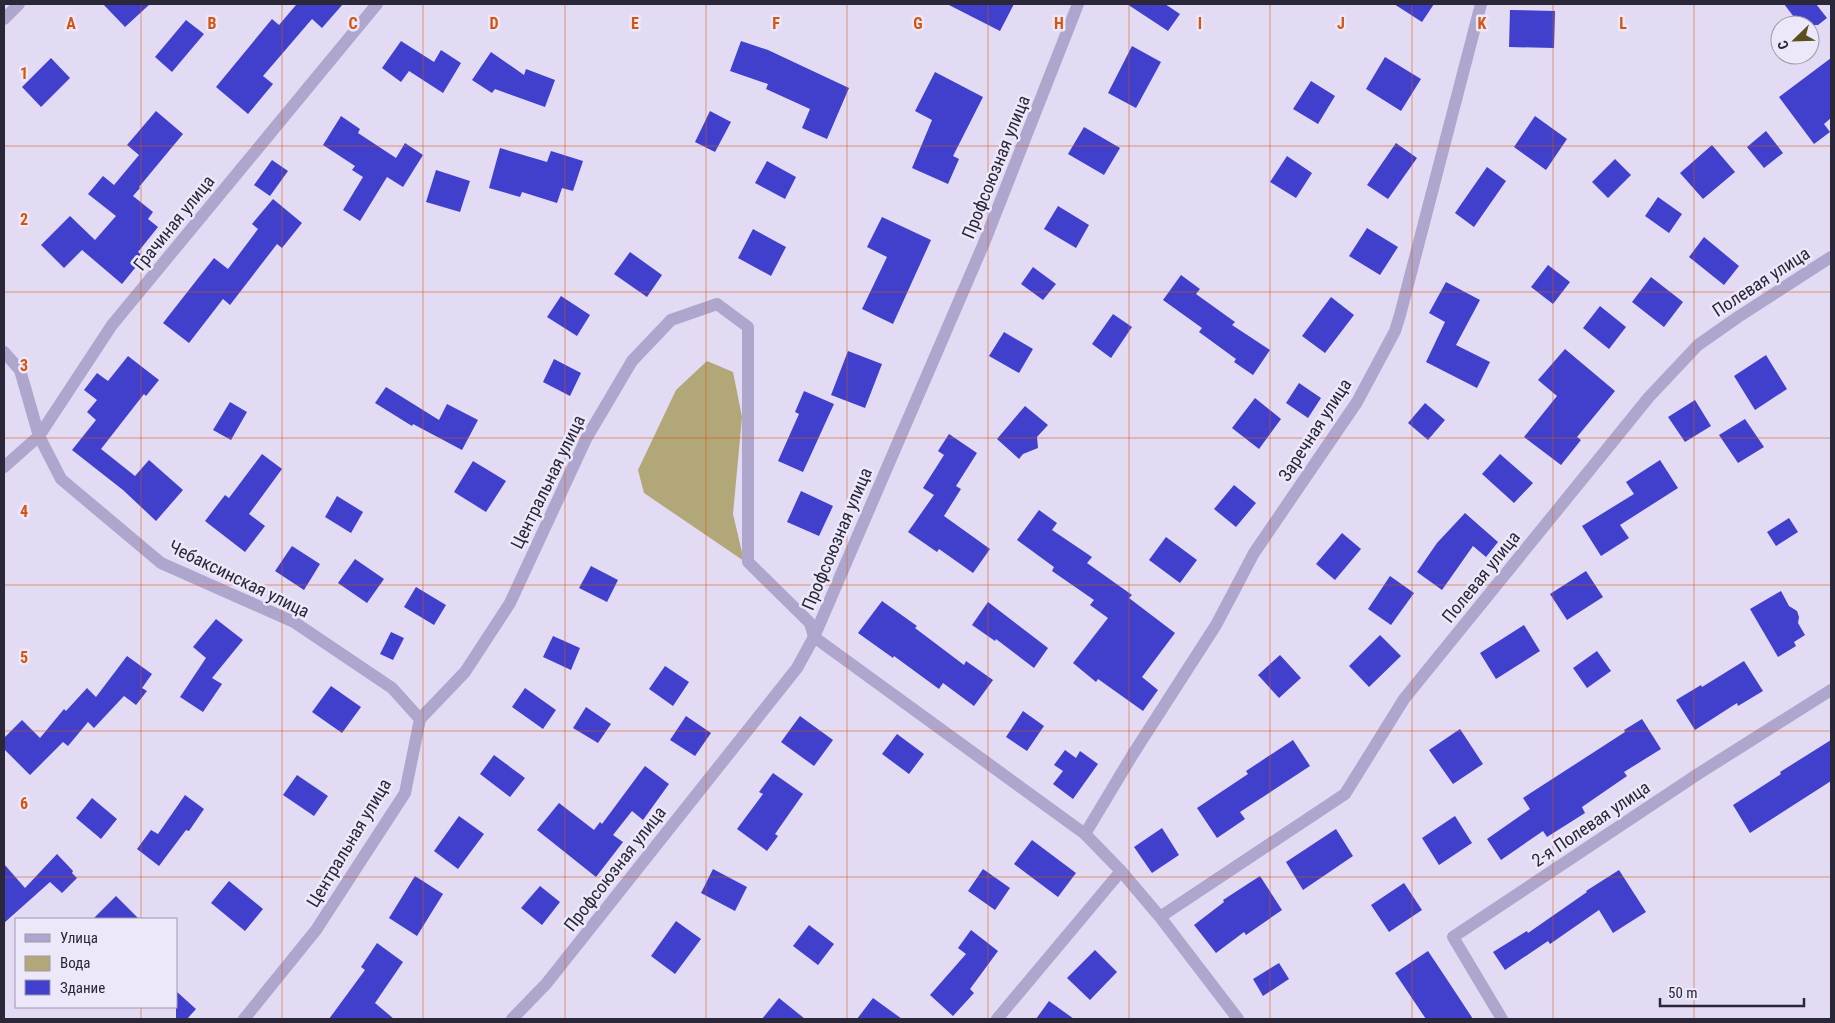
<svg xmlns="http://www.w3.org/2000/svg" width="1835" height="1023" viewBox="0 0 1835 1023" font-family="'Roboto Condensed',sans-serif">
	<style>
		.water { fill: #b2a778 }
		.building { fill: #4140cc }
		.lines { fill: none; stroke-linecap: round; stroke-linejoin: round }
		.minor { stroke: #aea6cc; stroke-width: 12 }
		.grid { fill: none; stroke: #d55410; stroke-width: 1; stroke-opacity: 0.55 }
		.labels { text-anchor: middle; stroke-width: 5; stroke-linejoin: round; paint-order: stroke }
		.street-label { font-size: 18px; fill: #292738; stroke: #ede7fa }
		.grid-label { font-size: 16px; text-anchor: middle; font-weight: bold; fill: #d55410; stroke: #ede7fa; stroke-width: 5; stroke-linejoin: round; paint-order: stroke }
	</style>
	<rect width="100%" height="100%" fill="#e2dbf3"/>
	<!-- water -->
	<path class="water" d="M707,361L733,372L742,417L733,514L744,561L644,493L638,470L676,390Z"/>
	<!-- building -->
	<path class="building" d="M103,4H150L125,27Z
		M294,4H343L322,28L312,19L263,76L273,84L248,114L216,87L272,19L279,25L296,5Z
		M947,4H1014L1000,31Z
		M1127,4H1165L1180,14L1168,31Z
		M1394,4H1434L1422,22Z
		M1784,4H1816L1827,18L1818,25H1800Z
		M1510,10L1555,11L1554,48L1509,47Z
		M186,20L204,34L172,72L155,57Z
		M401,41L434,62L441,50L461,63L443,93L409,71L401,82L382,68Z
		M741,41L768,50L849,88L827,139L802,128L810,109L766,89L768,84L730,71Z
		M1132,46L1161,62L1136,108L1108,93Z
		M491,52L524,75L526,69L555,80L545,107L495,89L492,93L472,80Z
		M1385,57L1421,79L1401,111L1366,89Z
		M51,58L70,78L41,107L22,87Z
		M1831,58V118L1824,124L1830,132L1814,144L1779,97Z
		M935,72L983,97L953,156L959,159L948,184L912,168L932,120L915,111Z
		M1311,81L1335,96L1318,124L1293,109Z
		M156,111L183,134L139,187L140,188L133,196L153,212L148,219L158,227L138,252L144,257L122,284L82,250L64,268L41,245L70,216L95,240L116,216L88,194L103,176L114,185L139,155L127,145Z
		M710,111L731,122L715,152L695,142Z
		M341,116L360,129L358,133L396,158L405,143L423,155L403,187L387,177L360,221L343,210L363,177L352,170L355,166L323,145Z
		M1535,116L1567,139L1546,170L1514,147Z
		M1084,127L1120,148L1104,175L1068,154Z
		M1766,131L1783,153L1764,168L1747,147Z
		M1396,143L1417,158L1388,199L1367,185Z
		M1712,145L1735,172L1703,199L1680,173Z
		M500,148L547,162L551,151L583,161L573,191L562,188L557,203L522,192L520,197L489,188Z
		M1287,156L1312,173L1296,198L1270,182Z
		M1615,159L1631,175L1608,198L1592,182Z
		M272,160L288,171L270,196L254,185Z
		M767,161L796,177L785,199L755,183Z
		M1487,167L1506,181L1474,227L1455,213Z
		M436,170L470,181L460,212L426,202Z
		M1658,197L1682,214L1669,233L1645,216Z
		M273,199L302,223L282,248L277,244L230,305L223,299L189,343L163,323L214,258L228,269L258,229L252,224Z
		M1058,206L1089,225L1076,248L1044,229Z
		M882,217L931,240L893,324L862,309L887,257L867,247Z
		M1367,228L1398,247L1380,275L1349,256Z
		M753,229L786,247L771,276L738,258Z
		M1704,237L1739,266L1724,285L1689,257Z
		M630,252L662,275L647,297L614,274Z
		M1548,265L1570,282L1553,304L1531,287Z
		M1033,267L1056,284L1043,300L1021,284Z
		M1181,275L1200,289L1196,294L1235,322L1232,325L1270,350L1253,375L1234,362L1236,359L1199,332L1202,328L1163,300Z
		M1651,277L1683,302L1664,327L1632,302Z
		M1446,282L1480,300L1456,345L1490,362L1477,388L1426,362L1445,322L1429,313Z
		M561,296L590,315L577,336L547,317Z
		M1331,297L1354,315L1325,353L1302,336Z
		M1600,306L1626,327L1609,349L1583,328Z
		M1113,314L1132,327L1111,358L1092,344Z
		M1004,332L1033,349L1019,373L989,356Z
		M1565,349L1615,391L1577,437L1581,440L1561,465L1524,437L1557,396L1538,380Z
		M848,351L882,364L865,408L831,395Z
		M1766,355L1787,389L1755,410L1734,376Z
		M128,356L159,380L146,396L144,394L101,449L135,476L149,460L183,490L156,521L123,490L72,450L96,420L87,412L97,400L84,390L97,373L108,381Z
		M554,359L581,373L570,396L543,382Z
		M1299,383L1321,398L1308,418L1286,403Z
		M386,387L439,420L447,404L478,420L462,450L413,424L412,426L375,403Z
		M804,391L834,404L803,472L778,461L799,414L795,412Z
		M1255,398L1281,419L1259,449L1232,428Z
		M1695,400L1711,426L1685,442L1668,417Z
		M230,402L247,412L231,440L213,430Z
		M1425,403L1445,420L1428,440L1408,423Z
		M1025,406L1048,425L1037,437L1038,448L1023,454L1019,459L997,439Z
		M1745,419L1764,447L1738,463L1719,435Z
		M949,434L977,453L956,486L961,489L944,516L990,549L973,573L939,549L937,552L908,532L934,495L923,488L944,455L938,451Z
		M262,454L282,469L249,514L265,526L245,552L205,521L225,495L229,498Z
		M1500,454L1533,483L1514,503L1482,474Z
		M1660,460L1678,488L1620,525L1629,538L1601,556L1582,526L1634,494L1626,482Z
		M473,461L506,481L486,512L454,492Z
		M1234,485L1256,503L1236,527L1214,509Z
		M801,491L833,506L819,536L787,522Z
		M337,496L363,512L351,533L325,517Z
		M1039,510L1057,523L1052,530L1092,557L1087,563L1132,595L1129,598L1175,633L1142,677L1158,690L1143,711L1098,679L1096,682L1073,663L1108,618L1090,605L1094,600L1052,571L1054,567L1017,540Z
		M1465,513L1498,542L1486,557L1473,546L1442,590L1417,572L1437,543Z
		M1789,518L1798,532L1776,546L1767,532Z
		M1342,533L1361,549L1335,580L1316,564Z
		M1166,537L1197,560L1180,583L1149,560Z
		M292,546L320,564L304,590L275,571Z
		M355,559L384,579L367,603L338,583Z
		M591,566L618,580L607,602L579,588Z
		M1586,571L1603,597L1567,620L1550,594Z
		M1390,576L1414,593L1391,625L1368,609Z
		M416,587L446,605L434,625L404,607Z
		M1781,591L1789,606L1797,611L1799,617L1798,623L1805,635L1794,642L1796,646L1778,657L1750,609Z
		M882,601L917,626L915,628L964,665L966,661L993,680L974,706L943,683L939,689L894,656L893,658L858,633Z
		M988,602L1048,648L1034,668L996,639L995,641L972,625Z
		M216,619L243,640L212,678L222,684L203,712L180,697L206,658L193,647Z
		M1524,625L1540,651L1496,679L1480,653Z
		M391,632L404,638L393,660L380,654Z
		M1380,635L1401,656L1369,687L1349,666Z
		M553,636L580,648L571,670L543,657Z
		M1597,651L1611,671L1587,688L1573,668Z
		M1280,655L1301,678L1279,698L1258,675Z
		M127,656L152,674L142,688L147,691L136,705L124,696L94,728L88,722L68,746L63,742L30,775L4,749V738L22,720L40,738L64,709L66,711L87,688L96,697Z
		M1744,661L1763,691L1738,706L1737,703L1695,730L1676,700L1701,685L1702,687Z
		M665,666L689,682L673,706L649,689Z
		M331,686L361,707L342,733L312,712Z
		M525,688L556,710L543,729L512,707Z
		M586,707L611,724L598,743L573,728Z
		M1023,711L1044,726L1027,751L1006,737Z
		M686,716L711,733L695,756L670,740Z
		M800,716L833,740L814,766L781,742Z
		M1642,719L1661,749L1624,772L1627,776L1582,807L1585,813L1547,837L1543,831L1501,860L1487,839L1530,809L1523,798L1625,732L1624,730Z
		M1460,729L1483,764L1453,784L1429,750Z
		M897,734L924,754L909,774L882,754Z
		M1293,740L1310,766L1240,812L1245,819L1217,838L1197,808L1248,774L1246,771Z
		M1831,740V781L1750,833L1733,805L1781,774L1780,772Z
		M1065,750L1076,758L1080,751L1098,764L1073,799L1053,784L1063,771L1054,765Z
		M494,755L525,778L510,797L480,774Z
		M645,766L669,784L643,820L632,811L613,835L623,842L596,877L537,830L559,803L594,830L600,822L602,824Z
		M773,773L803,794L775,834L778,836L767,851L737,829L763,794L759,792Z
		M297,775L328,796L314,816L283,795Z
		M185,795L204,809L189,831L186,830L159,866L137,849L151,830L158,834Z
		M92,798L117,819L101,839L76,818Z
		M459,816L484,834L458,869L434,851Z
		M1455,816L1472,843L1439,865L1422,838Z
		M1162,828L1179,855L1152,873L1134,847Z
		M1336,829L1353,856L1303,890L1286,862Z
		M1032,840L1076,873L1058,897L1014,864Z
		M57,854L73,871L72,873L77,878L62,893L50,882L4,923V864L25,888Z
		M713,869L747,887L735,911L701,893Z
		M983,869L1010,888L995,910L968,891Z
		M1619,870L1646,912L1613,933L1599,910L1550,944L1548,941L1505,970L1493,952L1527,931L1528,933L1587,892L1586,891Z
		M415,876L443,894L417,936L389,918Z
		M1260,876L1282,910L1246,935L1244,932L1216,953L1194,925L1224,902L1223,900Z
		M229,881L263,909L245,931L211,903Z
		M1404,883L1422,910L1389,932L1371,905Z
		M540,886L560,902L542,925L521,908Z
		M116,896L139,919H93Z
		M676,921L701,939L675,974L651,956Z
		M809,925L834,944L818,965L793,946Z
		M971,930L998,951L970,989L974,993L953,1016L930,995L966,954L958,948Z
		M377,943L403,962L375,1003L394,1019H329L365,970L361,967Z
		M1095,950L1117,972L1090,1000L1067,978Z
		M1428,951L1446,978L1473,1019H1426L1395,973Z
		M1279,963L1289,979L1263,996L1253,979Z
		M176,991L196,1009L187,1019H176Z
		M779,998L805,1019H762Z
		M873,998L902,1019H857Z
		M1049,1001L1074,1019H1036Z"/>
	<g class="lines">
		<!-- minor -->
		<path class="minor" d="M4,19L19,4
			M4,352L20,370L39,436L61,479L161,563L294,622L392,688L420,719
			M4,467L39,436L112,325L377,4
			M1085,834L1133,754L1216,625L1254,553L1357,402L1395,331L1400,315L1481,4
			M1160,917L1345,794L1404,699L1649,397L1698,345L1738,317L1831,257
			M244,1019L316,930L405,793L420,719L465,672L510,603L586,439L632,361L671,320L717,304L748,327V562L810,623L814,637L1085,834L1121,871L1160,917L1238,1019
			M512,1019L546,984L797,668L814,637L984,243L1078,4
			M997,1019L1121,871
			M1502,1019L1453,937L1698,774L1831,690"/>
	</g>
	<!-- grid -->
	<path class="grid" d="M141,4V919M282,4V1019M423,4V1019M565,4V1019M706,4V1019M847,4V1019M988,4V1019M1129,4V1019M1270,4V1019M1412,4V1019M1553,4V1019M1694,4V1019M4,146H1831M4,292H1831M4,438H1831M4,585H1831M4,731H1831M4,877H1831M141,1007V1019"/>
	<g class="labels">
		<!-- street labels -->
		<g class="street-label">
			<text transform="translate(996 167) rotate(-68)" y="6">Профсоюзная улица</text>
			<text transform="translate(174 223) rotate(-51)" y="6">Грачиная улица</text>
			<text transform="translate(1761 282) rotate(-33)" y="6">Полевая улица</text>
			<text transform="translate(1315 430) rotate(-57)" y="6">Заречная улица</text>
			<text transform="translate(548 482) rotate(-64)" y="6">Центральная улица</text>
			<text transform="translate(837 539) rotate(-67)" y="6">Профсоюзная улица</text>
			<text transform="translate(1481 577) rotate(-51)" y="6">Полевая улица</text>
			<text transform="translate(239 579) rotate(26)" y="6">Чебаксинская улица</text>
			<text transform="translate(1591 824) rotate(-34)" y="6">2-я Полевая улица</text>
			<text transform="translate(349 843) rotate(-59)" y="6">Центральная улица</text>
			<text transform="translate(615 869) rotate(-52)" y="6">Профсоюзная улица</text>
		</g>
	</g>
	<g class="grid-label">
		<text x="71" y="29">A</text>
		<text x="212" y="29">B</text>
		<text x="353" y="29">C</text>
		<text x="494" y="29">D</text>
		<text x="635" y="29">E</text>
		<text x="776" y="29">F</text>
		<text x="918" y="29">G</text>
		<text x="1059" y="29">H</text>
		<text x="1200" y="29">I</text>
		<text x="1341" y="29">J</text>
		<text x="1482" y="29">K</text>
		<text x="1623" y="29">L</text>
		<text x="24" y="79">1</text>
		<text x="24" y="225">2</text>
		<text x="24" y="371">3</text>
		<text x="24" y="517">4</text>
		<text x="24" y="663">5</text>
		<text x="24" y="809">6</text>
	</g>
	<!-- border -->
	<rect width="1835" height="1023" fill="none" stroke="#292738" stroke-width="10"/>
	<!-- legend -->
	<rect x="15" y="918" width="162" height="90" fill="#ede7fa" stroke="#9f9aac"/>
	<rect x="25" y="934" width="25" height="8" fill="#aea6cc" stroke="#9f9aac"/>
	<text x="60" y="943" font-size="15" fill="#292738">Улица</text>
	<rect x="25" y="956" width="25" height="15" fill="#b2a778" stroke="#9f9aac"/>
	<text x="60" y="968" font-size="15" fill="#292738">Вода</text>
	<rect x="25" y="980" width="25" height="15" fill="#4140cc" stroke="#9f9aac"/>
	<text x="60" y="993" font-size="15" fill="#292738">Здание</text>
	<!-- north arrow -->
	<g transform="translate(1795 40) rotate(247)"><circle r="24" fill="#ede7fa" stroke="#9f9aac"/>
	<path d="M0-4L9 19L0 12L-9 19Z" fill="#5b501b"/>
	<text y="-8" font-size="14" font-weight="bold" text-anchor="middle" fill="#292738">С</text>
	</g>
	<!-- scale -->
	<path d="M1660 998v8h144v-8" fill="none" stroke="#292738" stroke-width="2.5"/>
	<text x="1668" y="998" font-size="15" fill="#292738" stroke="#ede7fa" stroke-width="4" paint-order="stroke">50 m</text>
</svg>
